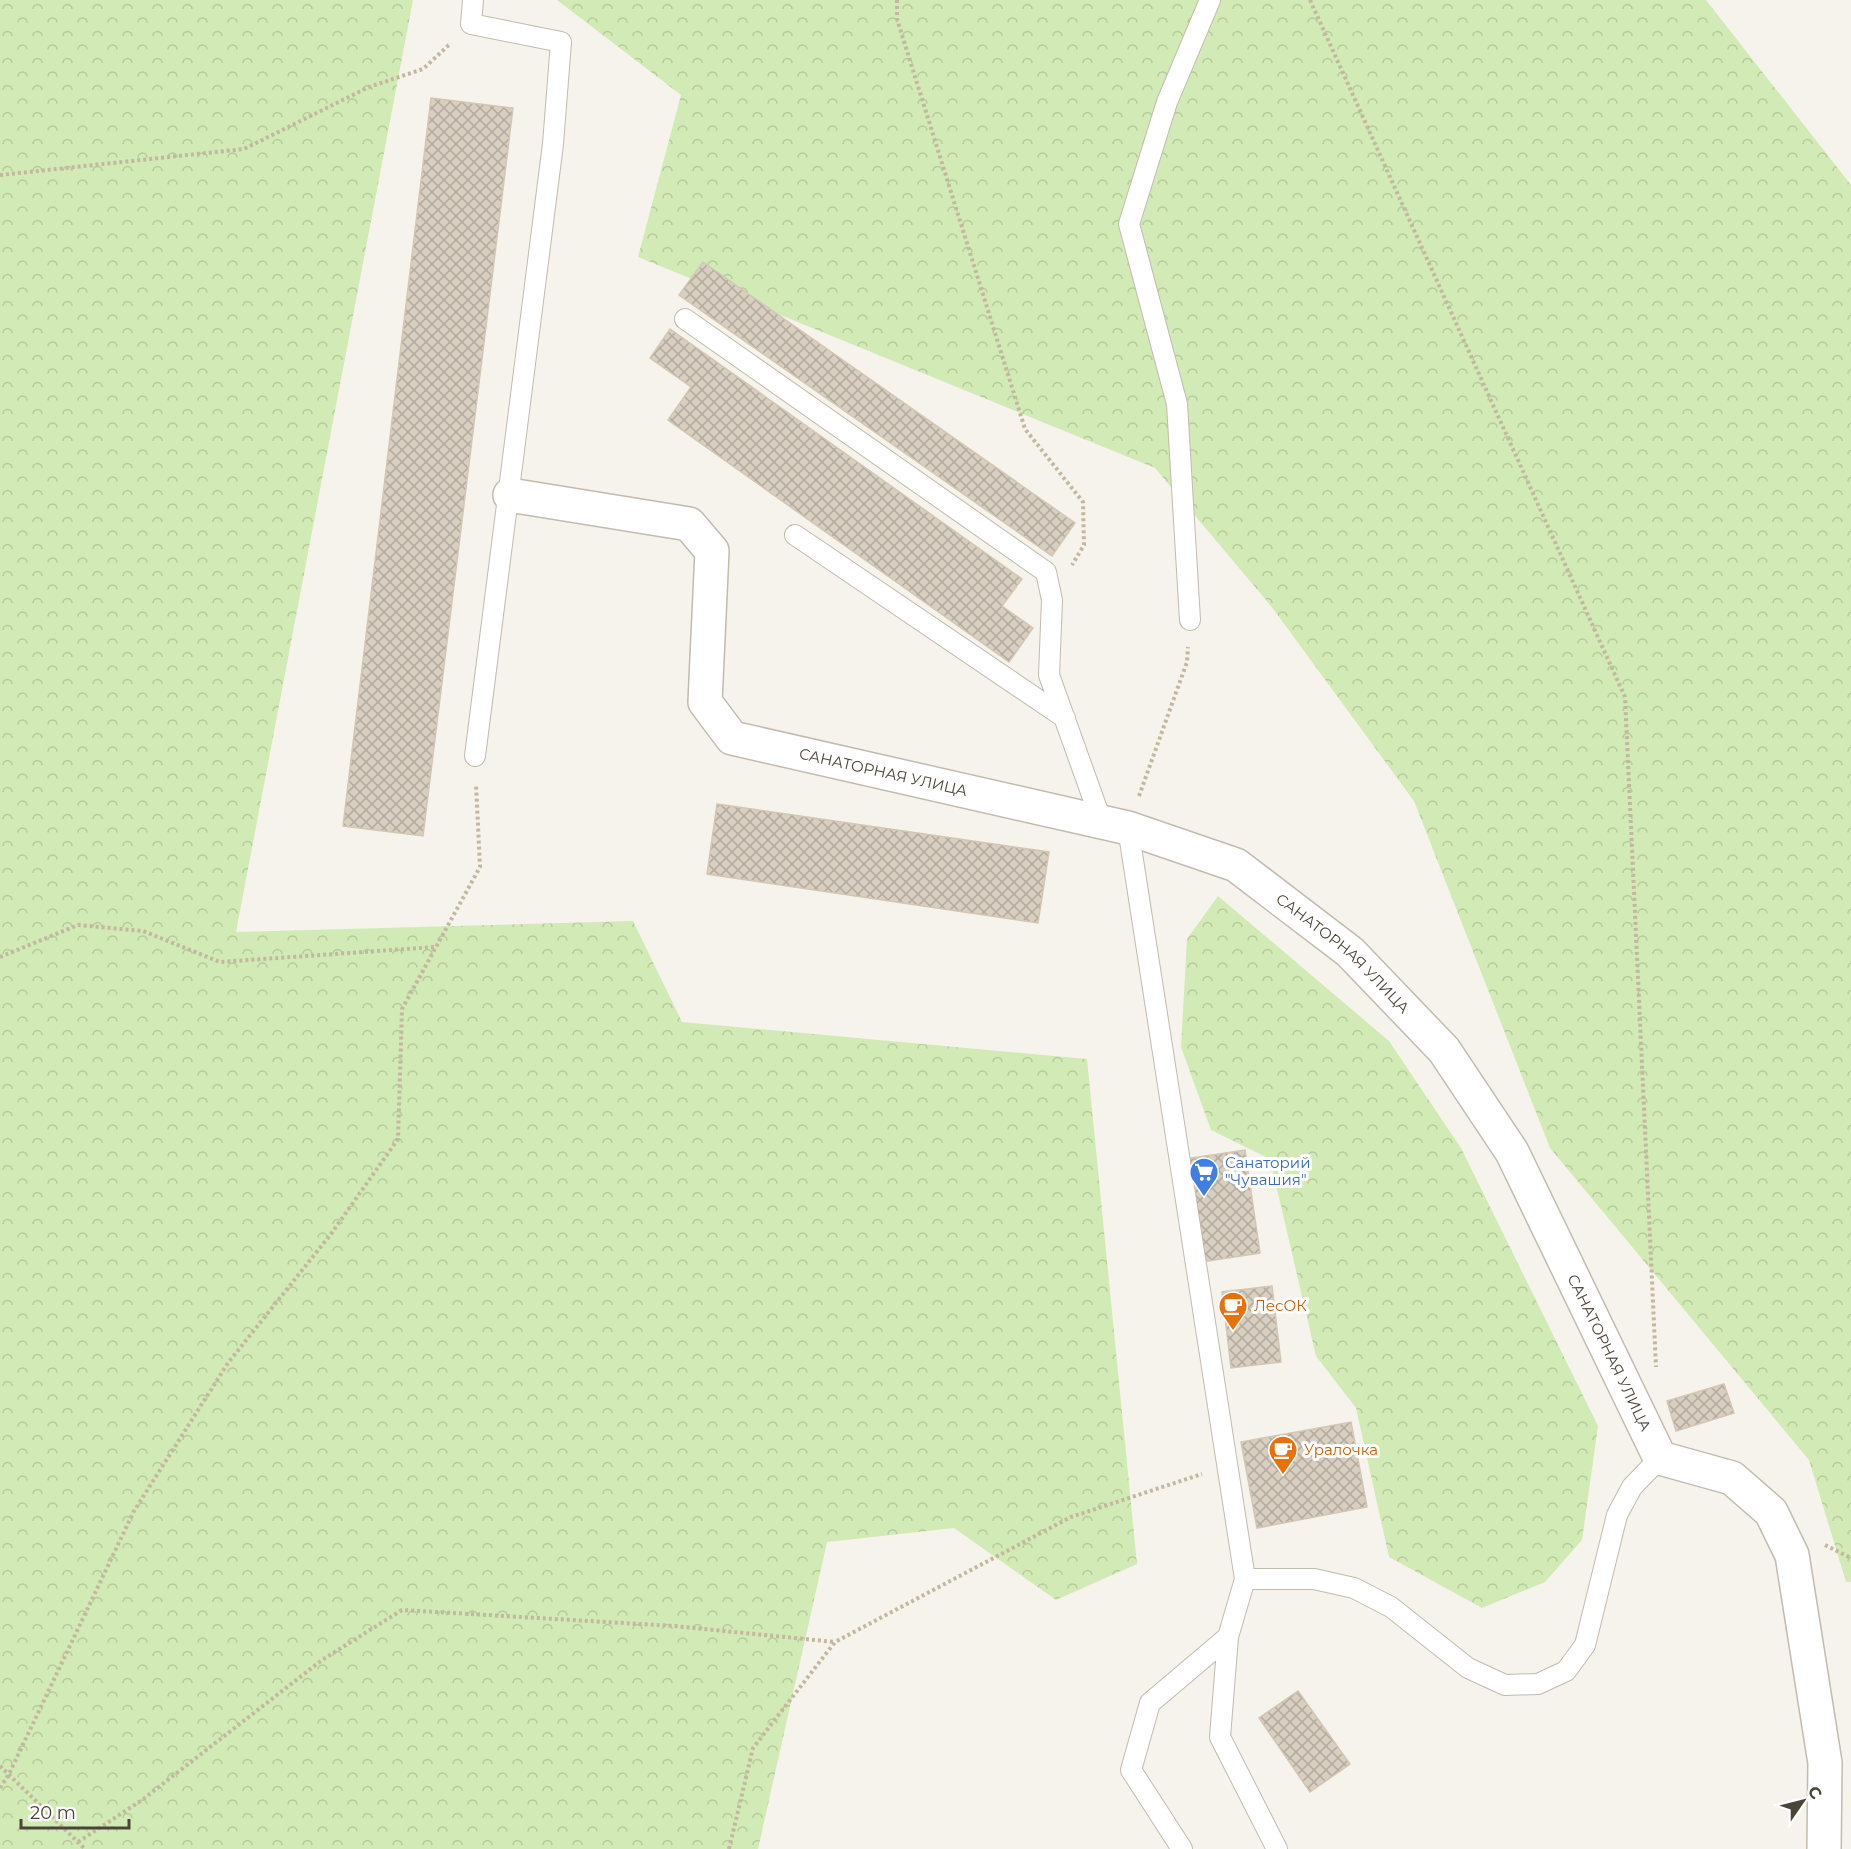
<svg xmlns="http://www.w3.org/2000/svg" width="1851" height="1849" viewBox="0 0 1851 1849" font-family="Montserrat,sans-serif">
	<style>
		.forest { fill: url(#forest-crowns) }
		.building { fill: url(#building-cross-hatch); stroke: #d3c7b4; stroke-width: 1.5 }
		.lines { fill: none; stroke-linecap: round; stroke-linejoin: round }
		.lane-casing { stroke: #c2bbae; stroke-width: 22 }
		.street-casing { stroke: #c2bbae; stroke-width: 36 }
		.path { stroke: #c4b79f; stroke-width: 4; stroke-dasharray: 3 3; stroke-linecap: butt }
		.lane { stroke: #fff; stroke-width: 20 }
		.street { stroke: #fff; stroke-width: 33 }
		.labels { text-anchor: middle; stroke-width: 6; stroke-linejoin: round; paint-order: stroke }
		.street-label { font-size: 15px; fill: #4b4439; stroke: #fff }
		.shop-label { font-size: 15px; fill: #366cbe; stroke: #fff; text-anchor: start }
		.food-label { font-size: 15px; fill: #c56008; stroke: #fff; text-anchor: start }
	</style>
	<defs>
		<pattern id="forest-crowns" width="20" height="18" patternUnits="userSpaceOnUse" patternTransform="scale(1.5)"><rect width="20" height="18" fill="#d2eab5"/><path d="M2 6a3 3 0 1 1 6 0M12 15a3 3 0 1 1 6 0" fill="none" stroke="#b6ca9c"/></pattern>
		<pattern id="building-cross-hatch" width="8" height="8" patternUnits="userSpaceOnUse" patternTransform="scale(1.5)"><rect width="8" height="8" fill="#d8cfc1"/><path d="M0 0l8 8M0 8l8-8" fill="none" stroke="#b1aa9e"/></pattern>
	</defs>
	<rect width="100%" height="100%" fill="#f6f3ec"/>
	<!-- forest -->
	<path class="forest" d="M0,0H413L236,932L633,921L682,1022L1087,1059L1137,1564L1056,1600L954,1528L827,1542L758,1849H0Z
		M557,0H1706L1851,185V1582H1846L1809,1460L1550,1148L1414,801L1271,606L1155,468L638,257L681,95Z
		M1218,896L1389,1041L1461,1148L1598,1426L1582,1540L1545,1582L1482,1608L1389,1557L1356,1408L1316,1356L1270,1159L1211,1130L1181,1047L1187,939Z"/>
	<!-- building -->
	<path class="building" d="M431,98L513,108L423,836L343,826Z
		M703,262L1075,523L1052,556L679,295Z
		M670,329L1022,579L1002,606L1033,628L1009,662L668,420L691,387L650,358Z
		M717,804L1049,852L1038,923L707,874Z
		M1245,1150L1260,1253L1202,1262L1186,1159Z
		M1272,1286L1281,1362L1231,1368L1222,1292Z
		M1724,1384L1734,1413L1676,1431L1667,1401Z
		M1351,1422L1367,1507L1257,1528L1241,1442Z
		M1298,1691L1350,1764L1310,1792L1259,1718Z"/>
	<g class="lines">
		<!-- lane casing -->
		<g class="lane-casing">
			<path id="lane" d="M473,0L471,24L561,42L553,144L475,756
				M685,319L1046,572L1052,600L1049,675L1102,823
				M795,535L1065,718
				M1190,620L1177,404L1129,224L1167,102L1210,0
				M1128,828L1245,1579L1228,1637L1220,1737L1277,1849
				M1245,1579H1314L1354,1588L1391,1607L1468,1668L1505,1685L1538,1684L1566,1671L1585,1645L1617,1515L1632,1487L1660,1458
				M1182,1849L1131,1770L1150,1703L1228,1637"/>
		</g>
		<!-- street casing -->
		<g class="street-casing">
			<g id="street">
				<path id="s1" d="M510,495L689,524L712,551L705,702L732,738L1128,828L1236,865L1350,952L1444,1050L1512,1152L1660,1458L1732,1478L1771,1512L1792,1555L1825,1763L1824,1849"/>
			</g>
		</g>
		<!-- path -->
		<path class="path" d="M897,0V19L1025,429L1083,502L1084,545L1072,565
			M1310,0L1625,697L1656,1367
			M0,175L244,149L369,87L423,69L451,43
			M1139,796L1187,662L1188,647
			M0,957L78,925L143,931L220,962L435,947
			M1825,1545L1851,1558
			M0,1766L85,1849
			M0,1788L9,1774L134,1511L228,1363L331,1234L398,1139L402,1009L480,867L476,784
			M78,1842L142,1800L322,1660L402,1610L674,1626L835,1642
			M729,1849L753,1748L835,1642L1071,1517L1202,1474"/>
		<!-- lane -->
		<use href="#lane" class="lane"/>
		<!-- street -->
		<use href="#street" class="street"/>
	</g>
	<!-- icons -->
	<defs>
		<g id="supermarket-pin" transform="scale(1.5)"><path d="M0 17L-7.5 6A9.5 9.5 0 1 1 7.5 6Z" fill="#3f7fe0" stroke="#fff"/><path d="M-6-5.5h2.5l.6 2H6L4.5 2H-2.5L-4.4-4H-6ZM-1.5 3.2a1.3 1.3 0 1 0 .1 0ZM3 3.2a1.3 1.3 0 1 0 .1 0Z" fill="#fff"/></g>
		<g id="cafe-pin" transform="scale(1.5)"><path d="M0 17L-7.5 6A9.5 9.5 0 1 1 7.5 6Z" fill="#e8710a" stroke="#fff"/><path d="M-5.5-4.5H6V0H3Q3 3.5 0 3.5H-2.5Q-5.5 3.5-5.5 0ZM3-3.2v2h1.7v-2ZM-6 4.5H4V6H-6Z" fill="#fff"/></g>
	</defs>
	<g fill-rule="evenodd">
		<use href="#supermarket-pin" x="1204" y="1172"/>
		<use href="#cafe-pin" x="1233" y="1306"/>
		<use href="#cafe-pin" x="1283" y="1450"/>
	</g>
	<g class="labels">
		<!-- street labels -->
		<g class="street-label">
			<text dy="5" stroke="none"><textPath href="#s1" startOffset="568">САНАТОРНАЯ УЛИЦА</textPath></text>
			<text dy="5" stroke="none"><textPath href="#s1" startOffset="1072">САНАТОРНАЯ УЛИЦА</textPath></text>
			<text dy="5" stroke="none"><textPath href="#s1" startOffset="1558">САНАТОРНАЯ УЛИЦА</textPath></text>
		</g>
		<!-- shop labels -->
		<g class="shop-label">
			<text x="1225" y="1168">Санаторий<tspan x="1225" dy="17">"Чувашия"</tspan></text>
		</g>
		<!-- food labels -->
		<g class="food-label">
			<text x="1254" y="1311">ЛесОК</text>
			<text x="1304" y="1455">Уралочка</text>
		</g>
	</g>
	<!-- north arrow -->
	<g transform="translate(1803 1801) rotate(55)" stroke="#ffffff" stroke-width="4.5" paint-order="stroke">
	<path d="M0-4.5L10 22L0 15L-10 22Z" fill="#4b4439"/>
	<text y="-9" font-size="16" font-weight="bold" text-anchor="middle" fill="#4b4439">С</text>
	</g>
	<!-- scale -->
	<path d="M21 1819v9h108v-9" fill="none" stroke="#4b4439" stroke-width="3"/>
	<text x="30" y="1819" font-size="18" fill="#4b4439" stroke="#ffffff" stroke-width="4.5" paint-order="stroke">20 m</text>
</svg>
